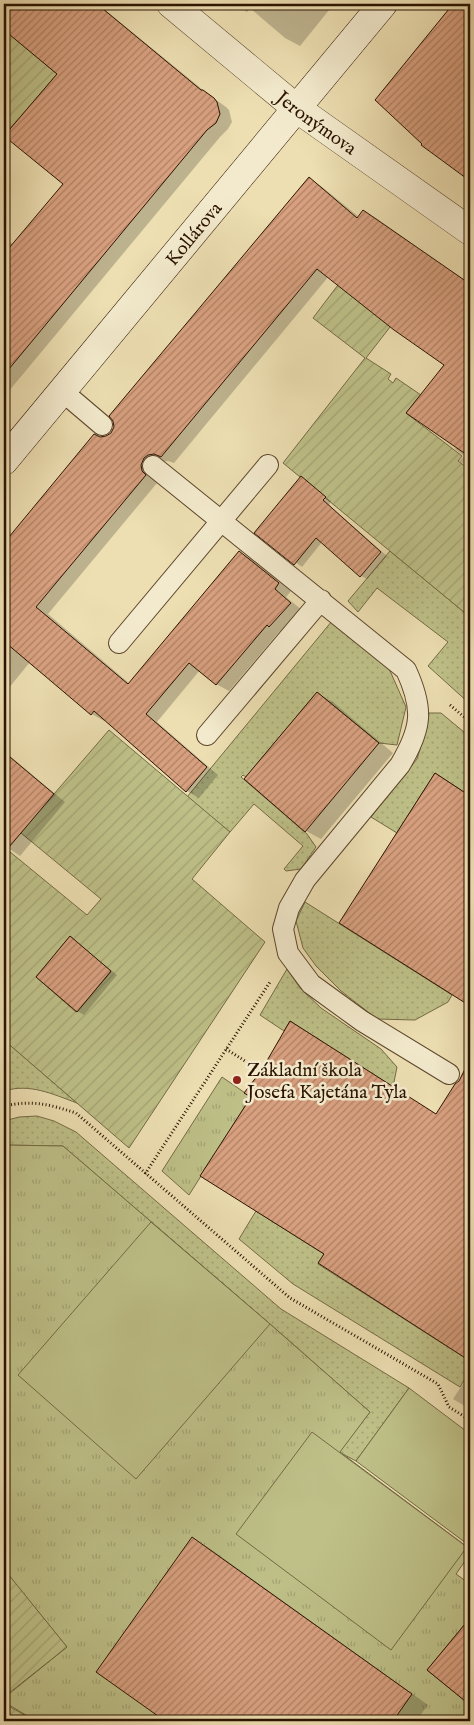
<svg xmlns="http://www.w3.org/2000/svg" width="474" height="1725" viewBox="0 0 474 1725" font-family="'IM FELL English',serif">
	<style>
		.grass { fill: url(#grass-dots); stroke: #746a44 }
		.park { fill: url(#park-tufts); stroke: #746a44 }
		.garden { fill: url(#garden-furrows); stroke: #746a44; fill-rule: evenodd }
		.pitch { fill: #bec088; stroke: #746a44 }
		.shadow { fill: #0003 }
		.building { fill: url(#building-hatch); stroke: #2b1300 }
		.lines { fill: none; stroke-linecap: round; stroke-linejoin: round }
		.lane-casing { stroke: #5c462c; stroke-width: 22 }
		.street-casing { stroke: #5c462c; stroke-width: 29 }
		.secondary-casing { stroke: #2b1300; stroke-width: 29 }
		.path { stroke: #2b1300; stroke-width: 3; stroke-dasharray: 1 2.5; stroke-linecap: butt }
		.lane { stroke: #f3eacd; stroke-width: 20 }
		.street { stroke: #f3eacd; stroke-width: 28 }
		.secondary { stroke: #f3eacd; stroke-width: 28 }
		.poi-dot { fill: #8f2418; stroke: #f3eacd; stroke-width: 2 }
		.labels { text-anchor: middle; stroke-width: 5; stroke-linejoin: round; paint-order: stroke }
		.street-label { font-size: 19px; fill: #2b1300; stroke: #f3eacd }
		.poi-label { font-size: 19px; fill: #2b1300; stroke: #f3eacd; text-anchor: start }
	</style>
	<defs>
		<pattern id="grass-dots" width="8" height="8" patternUnits="userSpaceOnUse" patternTransform="scale(1.25)"><rect width="8" height="8" fill="#bec088"/><path d="M2 2h.1M6 6h.1" fill="none" stroke="#a3a474" stroke-width="1.8" stroke-linecap="round"/></pattern>
		<pattern id="park-tufts" width="24" height="20" patternUnits="userSpaceOnUse" patternTransform="scale(1.25)"><rect width="24" height="20" fill="#bec088"/><path d="M3 7l-1-3M5 7V3M7 7l1-3M15 17l-1-3M17 17v-4M19 17l1-3" fill="none" stroke="#a3a474"/></pattern>
		<pattern id="garden-furrows" width="10" height="10" patternUnits="userSpaceOnUse" patternTransform="scale(1.25)"><rect width="10" height="10" fill="#bec088"/><path d="M-1 1l2-2M0 10L10 0M9 11l2-2" fill="none" stroke="#a3a474"/></pattern>
		<pattern id="building-hatch" width="6" height="6" patternUnits="userSpaceOnUse" patternTransform="scale(1.25)"><rect width="6" height="6" fill="#d8a07f"/><path d="M-1 1l2-2M0 6l6-6M5 7l2-2" fill="none" stroke="#af8166"/></pattern>
	</defs>
	<rect width="100%" height="100%" fill="#eddfb2"/>
	<filter id="stains"><feTurbulence type="fractalNoise" baseFrequency=".004" numOctaves="4"/><feColorMatrix values="0 0 0 0 .2 0 0 0 0 .09 0 0 0 0 .02 0 0 0 .5 -.17"/></filter>
	<radialGradient id="worn" r=".72"><stop offset=".6" stop-color="#630" stop-opacity="0"/><stop offset="1" stop-color="#630" stop-opacity=".3"/></radialGradient>
	<!-- grass -->
	<path class="grass" d="M390,551L470,617V704L428,666L448,642L377,588L358,612L348,601Z
		M332,621L387,664L406,707L397,745L379,743L317,692L246,777L243,775L241,777L307,834L316,847L301,869L286,871L284,869L303,846L254,804L230,832L187,797Z
		M429,713H441L470,737V796L435,773L397,833L371,817L417,759L427,726Z
		M305,902L452,995L448,1002L415,1020L377,1019L341,991L316,966L303,948L296,921Z
		M287,969L300,988L321,1008L381,1049L397,1067L393,1087L290,1021L284,1031L260,1015Z
		M4,1040L77,1103C52,1094 30,1083 4,1091Z
		M37,1116L54,1121L76,1132L281,1309L409,1388L356,1461L339,1452L370,1412L270,1324L63,1146L4,1145V1121L19,1117Z
		M256,1211L324,1254L318,1264L470,1361V1370L460,1387L293,1284L239,1239Z"/>
	<!-- park -->
	<path class="park" d="M222,1077L251,1097L189,1195L162,1171Z
		M4,1145L63,1146L270,1324L370,1412L340,1452L470,1549V1554L456,1574L470,1584V1618L427,1670L470,1705V1721H36L4,1702V1698L67,1647L4,1570Z"/>
	<!-- garden -->
	<path class="garden" d="M4,21L12,28L8,33L57,74L4,136Z
		M344,277L397,318L366,358L391,374L388,379L393,383L396,378L421,395L406,413L462,456L458,461L470,470V617L283,463L365,358L313,318Z
		M109,730L230,832L192,879L265,942L129,1148L4,1040V847L87,915L101,899L4,819V765L48,801ZM70,936L111,972L76,1012L36,977Z
		M4,1569L67,1647L4,1697Z
		M4,1703L5,1704L35,1721H4Z"/>
	<!-- pitch -->
	<path class="pitch" d="M151,1222L270,1324L136,1479L18,1375Z
		M409,1388L470,1434V1546L356,1461Z
		M312,1432L467,1547L391,1650L236,1534Z"/>
	<!-- shadow -->
	<path class="shadow" d="M4,4H98L208,94L226,107L229,110L232,122L228,129L220,137L4,397V248L9,242L13,244L64,183L59,74L4,27Z
		M234,4H334L300,46L285,38L250,8L247,12Z
		M456,4H470V179L423,145L376,100Z
		M309,179L321,186L359,217L364,211L376,218L470,284V468L459,461L464,456L455,449L457,447L446,365L329,276L174,463L168,461L161,462L154,479L157,483L48,614L130,684L239,552L252,559L291,591L286,597L302,610L282,633L279,632L229,691L216,684L200,670L157,722L218,775L199,798L187,791L105,720L104,721L92,714L30,662L4,694V544L94,435L99,438H106L112,433Z
		M301,478L331,501L329,505L387,556L367,579L361,576L322,542L302,567L256,532Z
		M318,694L333,702L393,753L321,839L306,831Z
		M4,751L65,802L20,856L4,845Z
		M459,789L470,796V1005L341,923Z
		M71,937L117,975L84,1015L77,1011Z
		M470,1062V1359L320,1263L437,1115L460,1081Z
		M470,1373V1409L453,1399Z
		M192,1539L209,1548L428,1705L416,1721H167L98,1672Z
		M470,1620V1703L429,1670Z"/>
	<!-- building -->
	<path class="building" d="M4,4H97L201,90H203L214,98L217,102L220,114L216,123L207,130L4,375V254L63,184L4,136L57,74L4,30Z
		M453,4H470V181L421,145L422,144L375,100Z
		M309,177L357,218L363,210L470,284V457L406,413L444,365L394,330L317,269L161,457L154,454L148,455L144,458L141,465L142,471L146,475L36,607L128,684L239,551L279,583L275,589L291,603L269,627L267,625L216,685L189,663L146,714L207,767L186,792L94,711L91,715L6,643L4,646V543L94,434L100,437L106,436L111,433L114,427L113,421L109,416Z
		M301,476L326,497L323,500L381,552L360,577L316,538L294,565L254,533Z
		M317,692L379,743L305,832L244,779Z
		M4,752L54,794L4,853Z
		M435,773L470,796V1006L339,923Z
		M70,936L111,971L77,1012L36,977Z
		M290,1021L436,1114L455,1084L459,1081L470,1059V1361L318,1263L324,1254L200,1176L251,1097L244,1093L261,1071Z
		M192,1537L412,1694L393,1721H165L96,1672Z
		M470,1618V1705L427,1670Z"/>
	<g class="lines">
		<!-- lane casing -->
		<g class="lane-casing">
			<path id="lane" d="M62,391L102,425
				M153,466L406,670C424,709 422,728 400,765L305,880L289,908L283,929L288,953L311,984L362,1021L449,1074
				M119,643L268,465
				M207,735L321,600"/>
		</g>
		<!-- street casing -->
		<g class="street-casing">
			<g id="street">
				<path id="s1" d="M171,4L296,108L470,231"/>
			</g>
		</g>
		<!-- secondary casing -->
		<g class="secondary-casing">
			<g id="secondary">
				<path id="s2" d="M4,461L383,4"/>
			</g>
		</g>
		<!-- path -->
		<path class="path" d="M450,705L470,722
			M226,1049L261,1071
			M4,1106C33,1100 48,1104 76,1113L290,1298L438,1384L449,1407L470,1420
			M145,1174L270,982"/>
		<!-- lane -->
		<use href="#lane" class="lane"/>
		<!-- street -->
		<use href="#street" class="street"/>
		<!-- secondary -->
		<use href="#secondary" class="secondary"/>
	</g>
	<!-- markers -->
	<circle class="poi-dot" cx="237" cy="1080" r="5"/>
	<g class="labels">
		<!-- street labels -->
		<g class="street-label">
			<text dy="7" stroke="none"><textPath href="#s1" startOffset="188">Jeronýmova</textPath></text>
			<text dy="7" stroke="none"><textPath href="#s2" startOffset="296">Kollárova</textPath></text>
		</g>
		<!-- poi labels -->
		<g class="poi-label">
			<text x="247" y="1076">Základní škola<tspan x="247" dy="22">Josefa Kajetána Tyla</tspan></text>
		</g>
	</g>
	<!-- margin -->
	<rect width="474" height="1725" fill="none" stroke="#eddfb2" stroke-width="20"/>
	<rect x="5" y="5" width="464" height="1715" fill="none" stroke="#2b1300" stroke-width="2.5"/>
	<rect x="10" y="10" width="454" height="1705" fill="none" stroke="#2b1300"/>
	<rect width="100%" height="100%" filter="url(#stains)"/>
	<rect width="100%" height="100%" fill="url(#worn)"/>
</svg>
